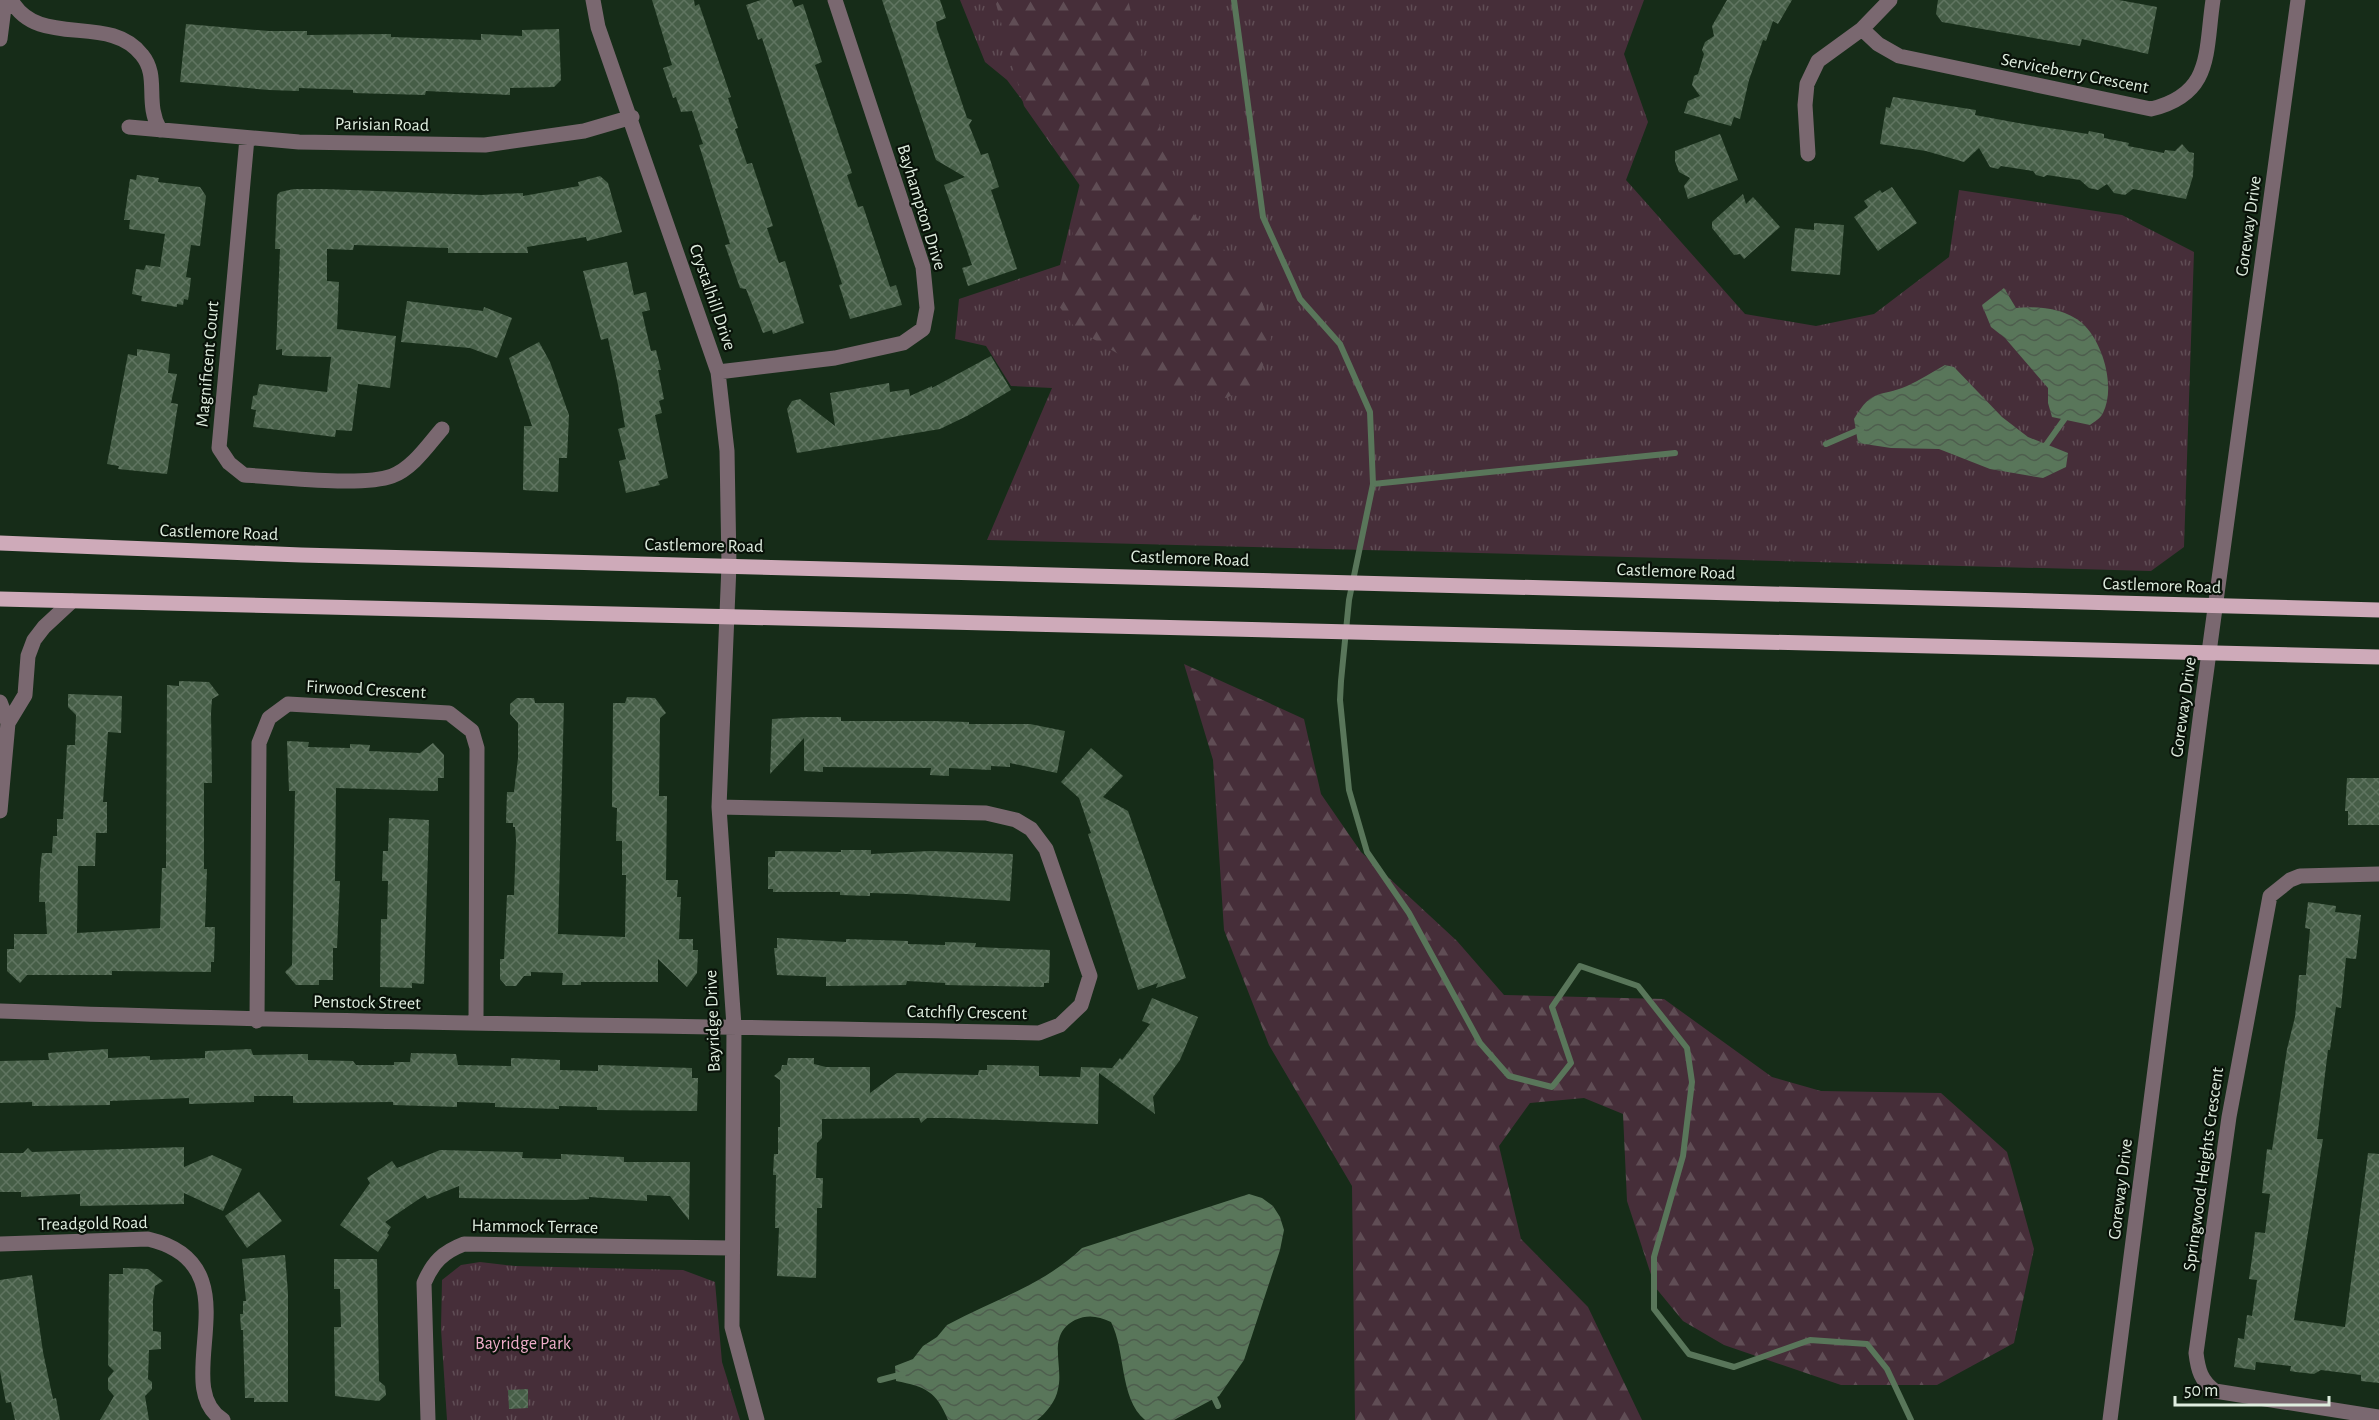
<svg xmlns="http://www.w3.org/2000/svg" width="2379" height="1420" viewBox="0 0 2379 1420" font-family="'Alegreya Sans',sans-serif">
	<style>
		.grass { fill: url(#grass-tufts) }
		.forest { fill: url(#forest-firs) }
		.water { fill: url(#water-waves) }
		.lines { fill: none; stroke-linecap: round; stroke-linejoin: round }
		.stream { stroke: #59765a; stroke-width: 6 }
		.building { fill: url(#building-cross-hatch) }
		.minor { stroke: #7a6870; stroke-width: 15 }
		.major { stroke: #ceaab9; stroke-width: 15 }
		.labels { text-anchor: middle; stroke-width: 4.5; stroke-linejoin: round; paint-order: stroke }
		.street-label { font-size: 18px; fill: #dfeddf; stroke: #091209 }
		.park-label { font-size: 18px; fill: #eeadca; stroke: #091209 }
	</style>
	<defs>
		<pattern id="grass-tufts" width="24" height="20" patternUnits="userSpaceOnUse" patternTransform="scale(1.5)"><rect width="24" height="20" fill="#462e39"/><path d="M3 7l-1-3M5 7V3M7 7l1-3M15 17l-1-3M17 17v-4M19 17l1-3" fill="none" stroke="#604d55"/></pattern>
		<pattern id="forest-firs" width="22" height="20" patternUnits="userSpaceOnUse" patternTransform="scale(1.5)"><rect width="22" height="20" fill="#462e39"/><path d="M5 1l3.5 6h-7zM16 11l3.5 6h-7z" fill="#604d55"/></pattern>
		<pattern id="water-waves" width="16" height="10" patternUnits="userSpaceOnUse" patternTransform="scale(1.5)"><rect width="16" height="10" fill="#59765a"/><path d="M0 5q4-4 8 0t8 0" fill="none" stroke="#4e5e4e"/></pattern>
		<pattern id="building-cross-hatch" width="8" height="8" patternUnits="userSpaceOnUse" patternTransform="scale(1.5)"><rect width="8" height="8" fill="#465e47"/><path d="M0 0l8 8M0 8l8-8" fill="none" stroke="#607561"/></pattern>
	</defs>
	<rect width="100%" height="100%" fill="#162c18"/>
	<!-- grass -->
	<path class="grass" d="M960,0H1644L1624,54L1648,122L1626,180L1745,314L1816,326L1874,314L1949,257L1959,190L2122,215L2194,252L2184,547L2151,571L987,540L1052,388L1011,386L986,346L955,339L959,299L1060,265L1081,179L1007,80L985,62Z
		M480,1262L515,1266L683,1270L715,1282L722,1362L740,1420H447L441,1329L442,1280L461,1265Z"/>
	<!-- forest -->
	<path class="forest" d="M995,0H1128L1169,163L1184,203L1260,291L1271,338L1258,384L1226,398L1175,388L1075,328L1056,302L1083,190L1024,106Z
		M1184,664L1304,719L1321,794L1361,852L1457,941L1504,995L1664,999L1772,1077L1821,1091L1941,1093L2007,1152L2034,1249L2014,1343L1937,1385H1841L1724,1345L1683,1321L1655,1287L1627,1201L1623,1114L1584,1098L1530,1103L1499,1146L1521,1239L1588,1307L1642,1420H1355L1352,1186L1269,1045L1224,930L1213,760Z"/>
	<!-- water -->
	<path class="water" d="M2004,288L2016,308C2038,306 2064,308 2082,323C2103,342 2116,387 2103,413C2101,418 2094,422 2090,425L2052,417L2048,403V388L2005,338L1991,327L1982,305Z
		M1945,365L1954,367L2002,417L2028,437L2068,453L2066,467L2043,478L1990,469L1939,449L1891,448L1858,443L1854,419C1873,387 1879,398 1907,386C1920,380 1932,372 1945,365Z
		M1249,1194L1262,1198L1273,1206L1280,1217L1284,1230L1280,1250L1244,1360L1219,1396L1174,1420H1145C1119,1398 1126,1351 1111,1322C1098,1316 1088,1314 1075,1320C1046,1335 1064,1366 1058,1389C1056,1401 1046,1413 1037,1420H948C936,1391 926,1387 896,1381L895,1366L913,1359L923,1346L937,1337L947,1325C993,1300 1044,1285 1082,1248Z"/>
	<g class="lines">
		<!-- stream -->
		<path class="stream" d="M1234,0L1263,217L1300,299L1340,344L1370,412L1373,484L1349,600L1341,681L1340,700L1349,790L1367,852L1409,913L1480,1043L1509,1076L1552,1087L1571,1063L1552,1007L1580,966L1638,986L1687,1048L1692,1082L1683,1156L1654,1257V1309L1689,1354L1734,1367L1810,1340L1867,1344L1887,1369L1911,1420
			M1826,444L1861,429
			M2040,447L2046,445L2068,414
			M1373,484L1675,453
			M880,1380L903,1374
			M1212,1393L1218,1406"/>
	</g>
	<!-- building -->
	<path class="building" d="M652,0H694L695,6L699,4L731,97L728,98L738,128L735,129L747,164L752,163L773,226L767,228L779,263L785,261L804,323L773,334L772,330L763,333L746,289L740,288L725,245L730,244L699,145L703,144L692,111L681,112L676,97L673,98L663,68L672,65Z
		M761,0H792L795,7L803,4L822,62L815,65L852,173L847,175L858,207L863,206L890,287L896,285L902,305L850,319L839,285L842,284L777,84L762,38L758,40L746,5Z
		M882,0H940L946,18L936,22L937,29L967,118L972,120L969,125L981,155L988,153L999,187L991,190L1017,269L968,286L962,268L972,265L944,185L965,177L936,160Z
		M1727,0H1792L1778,24L1773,21L1766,41L1763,40L1749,80L1740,119L1734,117L1731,126L1684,113L1688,101L1700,96L1692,85L1694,76L1698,74L1704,54L1702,50L1705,42L1714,36L1712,26Z
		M1938,0H2119L2157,7L2148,54L2082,39L2080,46L1942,22L1936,14Z
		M186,24L269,31H307V35L391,34V37L481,40V34L522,36V30L559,29L561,80L554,87L510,88V95L426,91L425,95L353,93V90L299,88V91L269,90L180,82Z
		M1893,97L1976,110L1975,115L2018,123L2088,134L2089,131L2104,134V138L2129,143L2128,146L2164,153L2165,150L2175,151L2182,144L2189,152L2194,153L2193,176L2186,199L2133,189L2125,195L2114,193L2107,184L2098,190L2089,188L2080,180L2047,175L2044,177L2036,175L2033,171L2001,166L1998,169L1990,167L1979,148L1964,162L1926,151L1880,144L1886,107L1890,108Z
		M1720,134L1738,180L1688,199L1684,186L1690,178L1679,172L1675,161V151Z
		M137,175L159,178L158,182L200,187L206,196L200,246L191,245L186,277L191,278L190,286L188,300L184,299L183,305L177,304V307L141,301L142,296L132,294L136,269L144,270L146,265L160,267L165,234L129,229L130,220H124L130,179L136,180Z
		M600,176L608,183L622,232L587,241L586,237L527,247L528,253H448V248L354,245L353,250L327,249V281L339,282L337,329L396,336L390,388L358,384L352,431L336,430L335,437L253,427L256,410L251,409L253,396L257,395L259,384L327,392L331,357L288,356L282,355V349L276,350L280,249H275L277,195L280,192L294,189H325L481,195L523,193V196L579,186L578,182Z
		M1892,187L1917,223L1878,251L1854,217L1868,207L1864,201L1880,190L1882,193Z
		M1743,194L1746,204L1753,197L1780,227L1744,259L1740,254L1734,255L1712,228V222Z
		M1814,223L1844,225L1840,275L1791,271L1795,228L1814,230Z
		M627,262L634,295L646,292L650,310L642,312L651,351L656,350L661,370H658L664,399L659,401L662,413L655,415L668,478L658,481L660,485L626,493L619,461L626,459L618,429L625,427L618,385L608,338L601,340L583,271Z
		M407,301L483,311L484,307L512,318L497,358L470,348L401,342Z
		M539,342L550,362L569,415L567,458H559L558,492L523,490L524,426H532L509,358Z
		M137,349L170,354L168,373L177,374L171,403L178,404L167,474L118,469L119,466L107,464L128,354L137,356Z
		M991,356L1011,390L967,416L940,429L797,453L787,409L792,401L800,399L835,426L830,393L889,383L890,392L909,389L910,396L932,386V388Z
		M179,681L209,682L219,695L212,699L211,713L212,783H204V869H207L205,927H215L214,962H211V972L112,971V975H27L20,983L7,971V949H14V934H47L45,902H39L40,871L42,853H52L53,836H57V819H63L67,745H75L76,715L68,707V694L122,696L121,733L108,732L103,802H107V833H96L95,866H78L77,933L160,928L162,868H166L167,685L179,686Z
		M627,697L655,698L666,713L660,718L659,796H667L666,880H678L677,897H681L679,939H693V950H698L697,973L687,987L658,959V982H581V985H562L563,973L531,972V976H524L516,986H506L500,979V959H504L507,895H514L516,840L515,827H513V823H506L507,792H514L518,758V723L510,714V704L517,698H534L535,703H564L558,934L625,937L626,875H622V841H616L617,808L612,807L613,703H625Z
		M806,717H841V721H933L969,722V724H1030L1065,731L1057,773L1010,763V767L991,766V770L949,768V776L930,775L931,768L823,767V772L804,771V738L770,774L772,719Z
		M287,741L309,742L308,747L350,748V744L370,745L369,751L420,753L433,743L444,755V778H438V791L336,788L335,881H340L337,948H333V980H319V985H296L285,972L292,965L294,846L295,791H289Z
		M1091,748L1123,776L1103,797L1128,811L1186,978L1156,988L1158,983L1138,990L1088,834L1091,833L1079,798L1061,782Z
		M2347,778H2379V825H2348V811H2345Z
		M389,818L429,820L424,984L412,983V988L380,987V982L381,919H387L388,881H382L383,851H388Z
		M841,850H871V854L930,851L1013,854L1010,901L907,894L870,893V896L840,895V892H773V889H768V857H775V851L841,852Z
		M2308,902L2336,906L2335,912L2361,915L2356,959L2346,958L2341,1008L2336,1007L2330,1050H2328L2317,1139H2323L2294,1320L2345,1327L2368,1153L2379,1154V1383L2361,1381V1375L2321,1370L2314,1374L2296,1372L2290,1371L2291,1366L2256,1362L2255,1370L2234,1367L2238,1338L2244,1339L2247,1315L2252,1316L2257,1280L2249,1279L2254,1244L2255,1232L2265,1233L2270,1194L2262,1193L2267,1149L2272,1150L2287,1049L2295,1017L2299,975H2306L2310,929L2305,928Z
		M777,938L846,942V939L908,941V944L945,945V942L976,943L975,947L1050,950L1049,983H1044V987L945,985V983L907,981L906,985L826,986V977L777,975L774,948H777Z
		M1152,998L1198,1017L1180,1060L1153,1097L1155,1114L1099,1073L1098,1124L951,1118H927L921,1123L919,1118L822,1119V1138L817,1143L816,1178H823L822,1208H817L816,1278L777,1276L779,1228H775L776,1175H773L774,1154H778V1127H780V1080L774,1076L781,1070L782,1065H787L788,1058H814V1064L826,1067H870V1093L897,1073L978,1075L979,1070H987V1065L1039,1066V1076L1080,1077L1081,1067L1112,1068L1120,1058L1122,1060L1150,1024L1142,1021Z
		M108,1049V1058L150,1056V1060L205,1058V1051L251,1049L253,1055L305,1054H308V1060L353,1061L356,1065H394V1062H410L411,1053L456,1054L458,1065L511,1066V1058L560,1060V1070L598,1071V1065L692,1068V1078H698L697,1111L597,1110V1107L559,1106V1109L495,1107V1103L457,1102V1107L393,1105V1102L293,1103V1096H254V1102L189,1104V1098L110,1101V1105L32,1106V1102L0,1103V1061L49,1060L48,1053Z
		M184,1147V1167L212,1155L242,1169L223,1211L184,1193V1204L80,1206V1194L21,1197V1192H0V1153H23L28,1148L32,1152Z
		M440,1150L523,1152L522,1158L561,1159V1154L624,1157V1162H690L689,1220L670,1196L647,1195V1201L589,1197V1199L572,1200L459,1198V1186L427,1199L425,1195L385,1222L391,1227L387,1233L389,1235L378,1252L340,1225L370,1183L367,1178L392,1161L397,1168Z
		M259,1192L282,1221L247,1248L225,1216Z
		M285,1255L288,1293V1402H254V1398H245L243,1330H241L240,1314H243V1301H246L242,1259Z
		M334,1259H377L379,1381L385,1386L386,1395L379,1401L335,1396L334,1327H341L340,1289H334Z
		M123,1268L148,1269L163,1281L155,1286L153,1300V1331L161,1332V1349L149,1350L148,1379L152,1382V1389L145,1396L149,1420H100L114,1396L108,1389V1378L114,1371L108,1365L109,1274H123Z
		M32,1275L43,1352L53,1399L56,1398L60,1420H15L11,1402L6,1403L0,1371V1280Z
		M528,1389V1408L509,1409L508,1390Z"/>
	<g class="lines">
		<!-- minor -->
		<path class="minor" d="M11,0C39,50 109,12 142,55C160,77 144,102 160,130
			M593,0L598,27L718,372L727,451L729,565L719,807L734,1026L732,1327L757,1420
			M1862,29L1878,44L1899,56L2151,109C2213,94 2205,53 2213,0
			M0,39L5,0
			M129,127L299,142L485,145L584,131L632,117
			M247,138L219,448L229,463L244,475C280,477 362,487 392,476C413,468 428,445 442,429
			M1808,154L1805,105L1807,84L1818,61L1862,29L1890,0
			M718,372L835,358L903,343L923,329L927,308L923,267L835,0
			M0,702L8,723L0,811
			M8,723L25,695L28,656L34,640L44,627L72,601
			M2379,874L2300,876L2290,880L2270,896L2229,1117L2196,1353C2198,1370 2201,1381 2215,1391L2379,1417
			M0,1011C346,1024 692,1025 1039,1033L1060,1025L1081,1005L1090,976L1046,849L1031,829L1016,820L986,813L719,807
			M257,1021L259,743L269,718L288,704L449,713L472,731L477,748L476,1023
			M0,1244L148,1239C259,1265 166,1385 223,1420
			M428,1420L424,1283C433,1262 443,1252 464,1244L730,1248
			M2110,1420L2201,711L2298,0"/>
		<!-- major -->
		<path class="major" d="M0,543L301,555L2379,610
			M0,599L2379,657"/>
	</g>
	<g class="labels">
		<!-- street labels -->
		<g class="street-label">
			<text transform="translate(2075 73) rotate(11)" y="6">Serviceberry Crescent</text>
			<text transform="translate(382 124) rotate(1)" y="6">Parisian Road</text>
			<text transform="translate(922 207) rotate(73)" y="6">Bayhampton Drive</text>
			<text transform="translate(2248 226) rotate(-82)" y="6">Goreway Drive</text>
			<text transform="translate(713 297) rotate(71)" y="6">Crystalhill Drive</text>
			<text transform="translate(207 364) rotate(-85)" y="6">Magnificent Court</text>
			<text transform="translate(219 532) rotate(2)" y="6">Castlemore Road</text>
			<text transform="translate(704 545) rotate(1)" y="6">Castlemore Road</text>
			<text transform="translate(1190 558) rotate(2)" y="6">Castlemore Road</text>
			<text transform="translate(1676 571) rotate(2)" y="6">Castlemore Road</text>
			<text transform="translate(2162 585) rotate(2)" y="6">Castlemore Road</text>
			<text transform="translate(366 689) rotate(3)" y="6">Firwood Crescent</text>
			<text transform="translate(2183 707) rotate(-82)" y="6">Goreway Drive</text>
			<text transform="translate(367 1002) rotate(1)" y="6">Penstock Street</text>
			<text transform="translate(967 1012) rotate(1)" y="6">Catchfly Crescent</text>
			<text transform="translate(712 1021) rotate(-92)" y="6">Bayridge Drive</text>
			<text transform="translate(2203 1169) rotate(-82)" y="6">Springwood Heights Crescent</text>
			<text transform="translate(2120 1189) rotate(-83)" y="6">Goreway Drive</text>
			<text transform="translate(93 1223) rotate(-1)" y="6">Treadgold Road</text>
			<text transform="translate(535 1226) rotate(1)" y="6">Hammock Terrace</text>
		</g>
		<!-- park labels -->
		<g class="park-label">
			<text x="523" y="1349">Bayridge Park</text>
		</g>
	</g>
	<!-- scale -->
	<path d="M2175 1396v9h154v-9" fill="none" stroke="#dfeddf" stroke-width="3"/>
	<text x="2184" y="1396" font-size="18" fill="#dfeddf" stroke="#091209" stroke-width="4.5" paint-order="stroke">50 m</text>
</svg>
